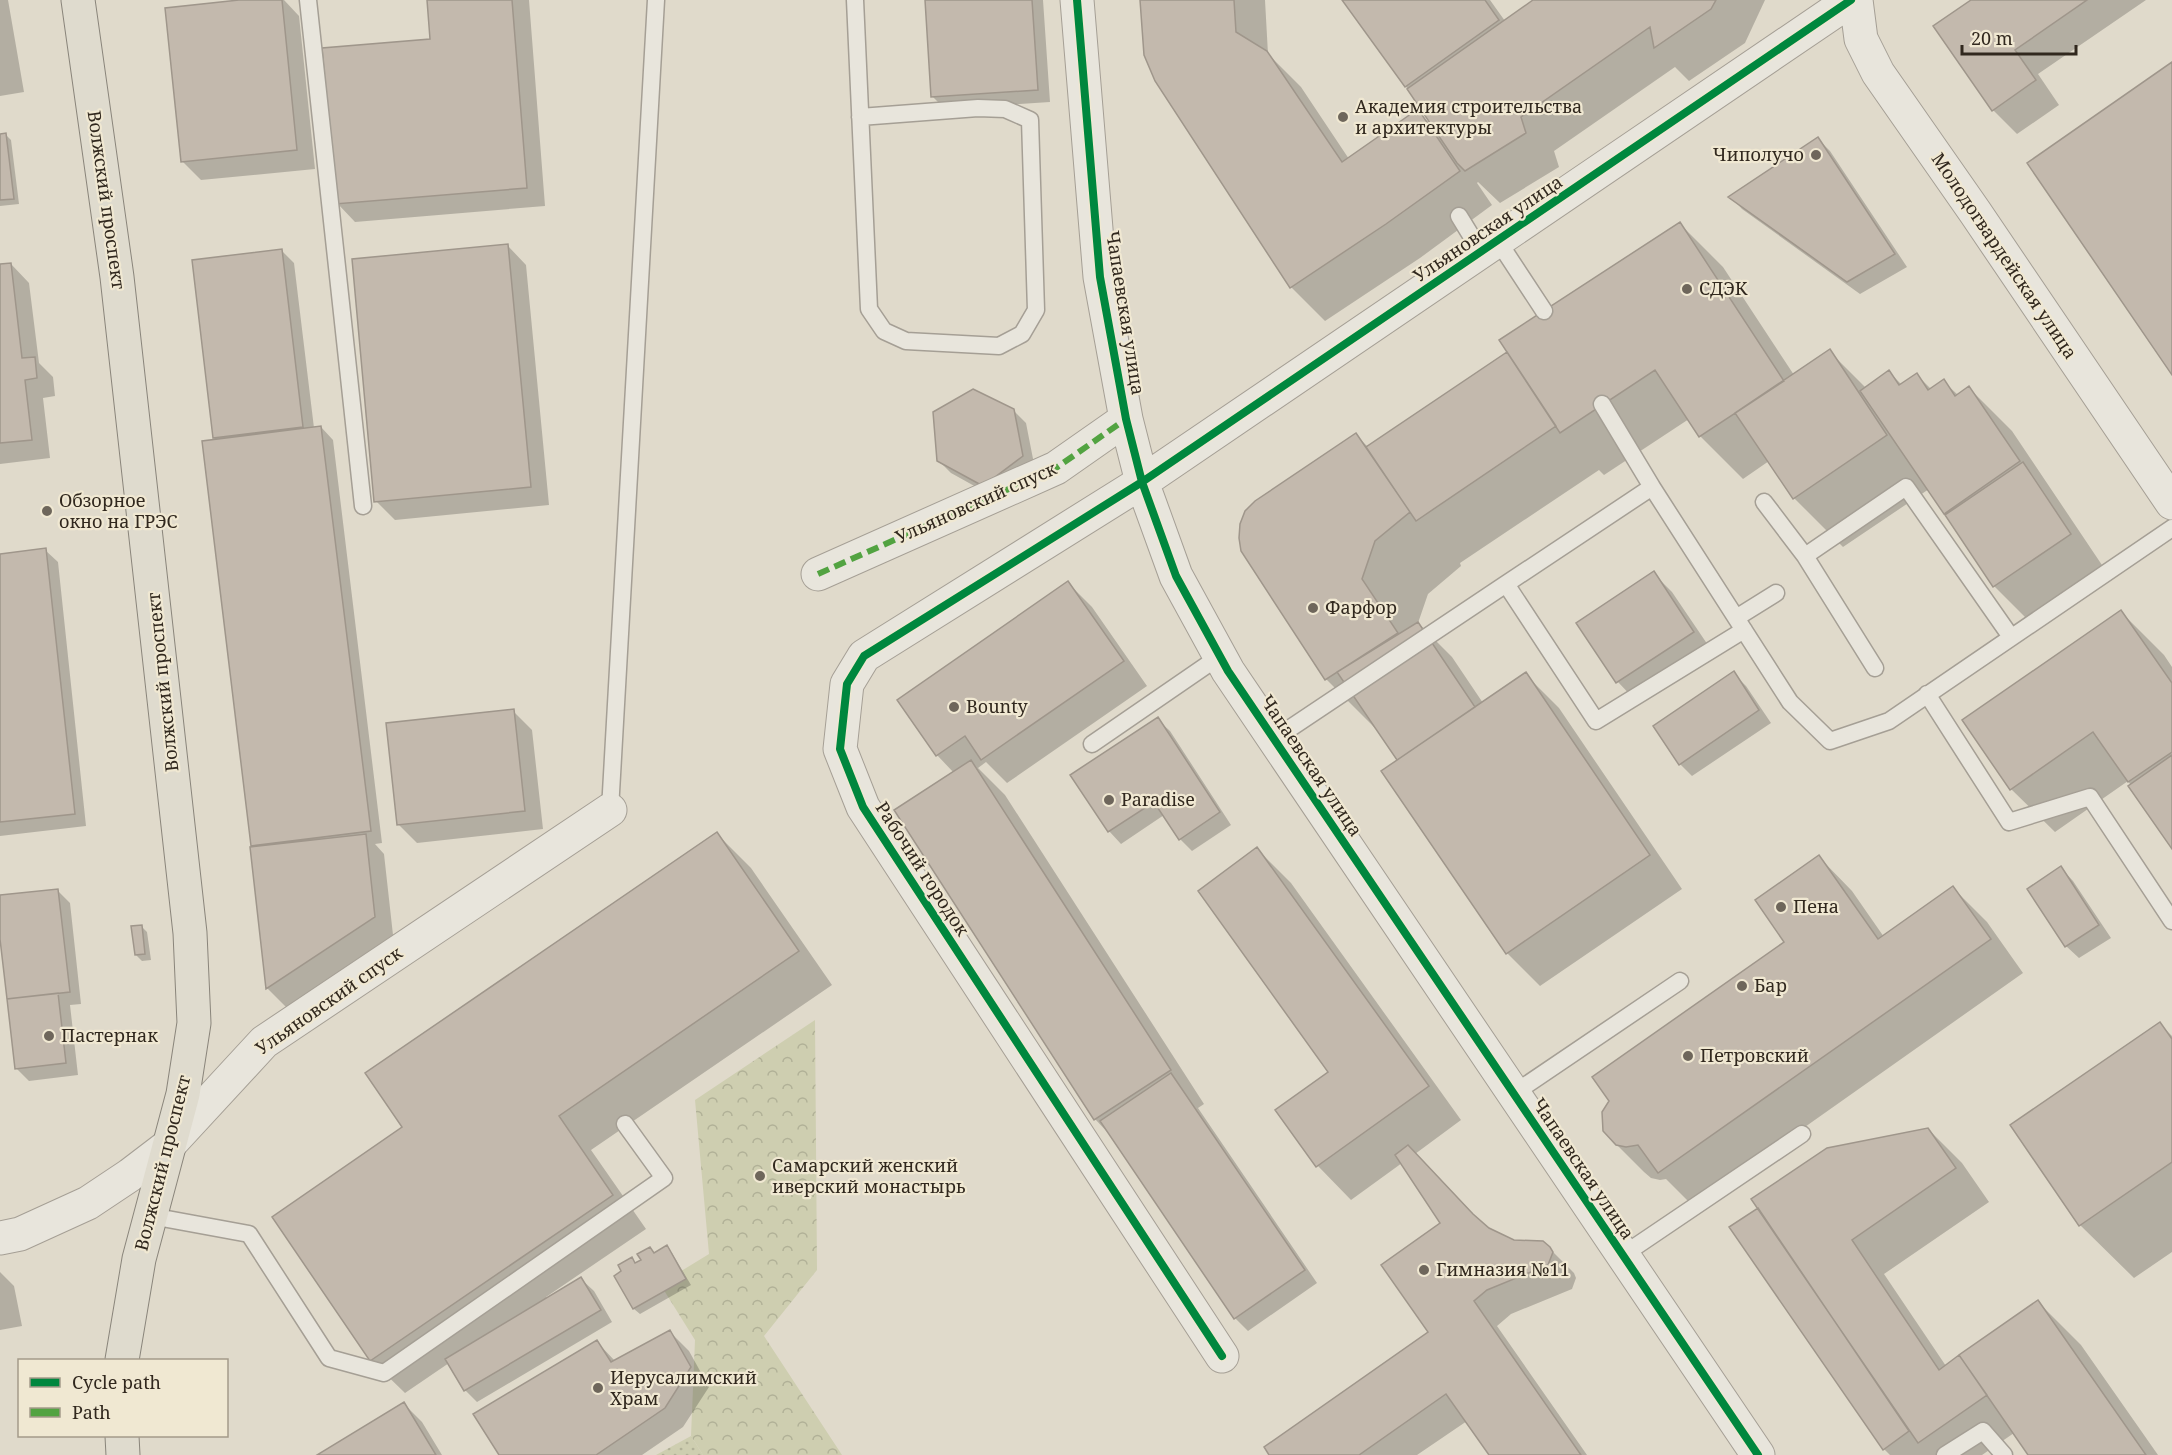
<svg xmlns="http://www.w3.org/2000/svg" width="2172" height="1455" viewBox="0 0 2172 1455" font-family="'Noto Serif',serif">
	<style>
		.grass { fill: url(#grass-dots) }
		.forest { fill: url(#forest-crowns) }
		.shadow { fill: #0003 }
		.building { fill: #c3b9ad; stroke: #9f968b; stroke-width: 1.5 }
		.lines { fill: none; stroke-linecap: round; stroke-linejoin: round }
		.lane-casing { stroke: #a59f95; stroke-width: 19 }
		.street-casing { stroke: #a59f95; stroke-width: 35 }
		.primary-casing { stroke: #8a857b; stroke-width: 35 }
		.lane { stroke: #e8e5dc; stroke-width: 16 }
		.street { stroke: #e8e5dc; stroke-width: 33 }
		.primary { stroke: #dfdbce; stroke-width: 33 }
		.quiet { stroke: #52a341; stroke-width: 6; stroke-dasharray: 12 6; stroke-linecap: butt }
		.cycleway-casing { stroke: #f0e8d2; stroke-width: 11 }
		.cycleway { stroke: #00873e; stroke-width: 8 }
		.poi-dot { fill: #6e665b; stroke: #f0e8d2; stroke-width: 2 }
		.labels { text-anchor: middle; stroke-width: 4.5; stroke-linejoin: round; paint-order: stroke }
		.poi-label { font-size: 18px; fill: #31281e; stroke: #f0e8d2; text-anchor: start }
		.street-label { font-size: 18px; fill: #31281e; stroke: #f0e8d2 }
	</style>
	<defs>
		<pattern id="grass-dots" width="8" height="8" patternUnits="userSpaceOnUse" patternTransform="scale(1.5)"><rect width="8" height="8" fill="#ceceb0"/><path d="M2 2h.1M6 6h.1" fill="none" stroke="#b1b197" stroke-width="1.8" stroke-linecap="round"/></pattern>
		<pattern id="forest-crowns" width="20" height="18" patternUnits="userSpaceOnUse" patternTransform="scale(1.5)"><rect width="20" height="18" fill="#ceceb0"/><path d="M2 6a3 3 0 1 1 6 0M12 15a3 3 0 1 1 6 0" fill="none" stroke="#b1b197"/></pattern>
	</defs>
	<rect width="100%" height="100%" fill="#e0dacb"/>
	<!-- grass -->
	<path class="grass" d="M691,1436L703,1455H656Z"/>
	<!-- forest -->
	<path class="forest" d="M815,1020L817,1270L764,1336L842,1455H703L691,1436L695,1340L660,1284L709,1254L695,1100Z"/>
	<!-- shadow -->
	<path class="shadow" d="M0,0H8L24,92L0,96Z
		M253,0H284L299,16L315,169L201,180L183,162Z
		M429,0H529L545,206L355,222L337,203L432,40Z
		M927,0H1043L1050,102L945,109L932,96Z
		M1142,0H1265L1268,54L1301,87L1349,159L1418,111L1430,124L1432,123L1344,0H1490L1505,21L1536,0H1765L1745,43L1689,81L1675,67L1554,151L1559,167L1500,203L1478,182L1477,183L1492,205L1420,258L1325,321L1291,287Z
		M1973,0H2146L2038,74L2059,105L2017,134L1993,110Z
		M5,134L11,140L19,204L0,206V135Z
		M1818,139L1830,151L1907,267L1860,294L1742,209L1731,197Z
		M1680,224L1723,267L1794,375L1829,351L1866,388L1889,372L1902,385L1917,375L1931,389L1943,381L1958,395L1969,388L2012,431L2104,568L2028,620L1994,586L1929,489L1843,547L1794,498L1769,461L1743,479L1700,436L1689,419L1604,475L1599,470L1460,563L1461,566L1428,594L1418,623L1452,657L1483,703L1525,674L1559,708L1682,889L1540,986L1507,953L1399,761L1379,732L1326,679L1356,435L1368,447L1509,352Z
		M508,246L526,265L549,505L395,520L376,501Z
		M282,251L294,263L314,428L321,427L333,440L382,843L375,844L384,854L393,935L286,1007L267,988L252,849L255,848L252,845L215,440L194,261Z
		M11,264L29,283L39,363L53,377L55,396L43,398L50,458L0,464V265Z
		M1013,410L1026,423L1035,469L996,498L951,473L938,460Z
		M45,550L58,562L86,826L0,836V555Z
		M1653,573L1672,592L1712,651L1636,701L1618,682L1578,623Z
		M1068,583L1092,607L1147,686L1007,783L986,762L978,768L1005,795L1204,1104L1198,1108L1317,1283L1248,1331L1235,1318L1111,1136L1095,1119L954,773L937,755L899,700Z
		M2121,612L2164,655L2172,667V847L2128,781L2055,832L2011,789L1964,721Z
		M1733,673L1746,686L1771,723L1692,776L1680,764Z
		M513,711L532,730L543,829L417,843L398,824Z
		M1157,719L1170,731L1231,825L1192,851L1180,839L1164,815L1121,844L1109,831Z
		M717,834L751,868L832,985L591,1150L646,1229L546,1297L547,1299L581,1279L594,1291L612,1322L477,1402L465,1390L449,1363L405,1393L371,1360L404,1128Z
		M1257,849L1291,883L1461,1120L1415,1154L1488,1229L1514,1241L1549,1248L1574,1273L1576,1278L1572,1289L1511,1314L1497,1326L1587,1455H1490L1467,1421L1417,1455H1271L1430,1332L1442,1224L1402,1163L1351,1200L1318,1166L1277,1110L1330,1072Z
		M1819,857L1852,891L1884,937L1953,888L1987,922L2023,973L1693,1206L1666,1179L1660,1180L1651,1178L1644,1172L1610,1138L1604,1130L1603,1113L1786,942Z
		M2061,868L2073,881L2111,938L2079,958L2066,946Z
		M57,890L70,903L81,1004L70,1005L78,1075L29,1081L16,1068L0,926V897Z
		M141,926L147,932L151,960L142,961L136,955Z
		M2160,1024L2172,1036V1252L2134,1278L2080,1225Z
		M1928,1129L1962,1163L1989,1202L1884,1274L1946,1366L2038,1302L2081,1345L2158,1455H2030L2014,1433L1982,1455H1890L1884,1449L1731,1228Z
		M667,1247L672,1253L691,1285L640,1314L634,1309L616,1276L623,1272L632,1259L637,1264Z
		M0,1272L14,1286L22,1326L0,1330Z
		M670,1332L689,1351L709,1387L683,1427L642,1455H500L597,1342L615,1361Z
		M404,1404L422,1422L442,1455H319Z"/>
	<!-- building -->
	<path class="building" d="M239,0H282L297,150L181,162L165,8Z
		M427,0H512L527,188L335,204L322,48L430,39Z
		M925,0H1032L1038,90L931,97Z
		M1140,0H1234L1236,32L1267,51L1342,162L1418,109L1460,171L1386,224L1290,288L1155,81L1144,55Z
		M1342,0H1485L1499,20L1405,87Z
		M1533,0H1716L1711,9L1654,48L1650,27L1521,117L1526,133L1465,171L1457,163L1407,89Z
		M1971,0H2087L2015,50L2036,80L1992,111L1933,26Z
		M2172,62V375L2027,163Z
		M6,133L14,199L0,200V134Z
		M1818,137L1895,254L1847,282L1728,197Z
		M1680,222L1784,381L1699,437L1655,370L1560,433L1499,340Z
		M508,244L531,487L374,502L352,259Z
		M282,249L303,427L213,438L192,260Z
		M11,263L22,358L35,357L37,378L25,380L32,440L0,443V264Z
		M1830,349L1887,435L1793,499L1735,413Z
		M1507,352L1556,426L1416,521L1366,447Z
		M1889,370L1899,385L1917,373L1928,390L1944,379L1955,396L1969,386L2020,461L1944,514L1860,391Z
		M973,389L1014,409L1023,456L983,486L937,461L933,412Z
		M321,426L371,831L251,846L202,441Z
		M1356,433L1410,512L1375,541L1362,579L1398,633L1325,680L1241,551L1239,538L1240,524L1245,511L1255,501Z
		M2023,462L2071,534L1993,587L1945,515Z
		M46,548L75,814L0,822V554Z
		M1654,571L1694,632L1616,683L1576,623Z
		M1068,581L1124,661L981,760L965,736L936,756L897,700Z
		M2121,610L2172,683V752L2128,782L2093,732L2010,790L1962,720Z
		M1418,622L1475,707L1397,760L1337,672Z
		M1734,671L1759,710L1679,765L1653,726Z
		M1526,672L1650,855L1506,954L1381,771Z
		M514,709L525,811L397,825L386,723Z
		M1158,717L1220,812L1179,840L1154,802L1108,832L1070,775Z
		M2172,755V849L2128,786Z
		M971,760L1171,1070L1094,1120L894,810Z
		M717,832L799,951L559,1116L613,1195L370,1361L272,1217L402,1127L365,1073Z
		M366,834L375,917L266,989L250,847Z
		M1257,847L1429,1086L1316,1167L1275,1110L1328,1072L1198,891Z
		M1819,855L1878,939L1953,886L1991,939L1658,1173L1638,1145L1626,1147L1616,1145L1603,1131L1602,1112L1609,1101L1592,1077L1784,942L1755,900Z
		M2061,866L2099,925L2065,947L2027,889Z
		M58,889L70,992L7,999L0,939V895Z
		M142,925L145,954L135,955L131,926Z
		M58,993L66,1063L15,1069L7,999Z
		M2160,1022L2172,1039V1162L2079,1226L2010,1125Z
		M1171,1073L1305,1270L1234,1319L1100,1121Z
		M1928,1128L1956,1168L1852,1240L1939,1370L1959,1355L1987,1395L1918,1443L1751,1199L1827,1148Z
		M1408,1145L1473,1214L1489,1228L1514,1240L1543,1241L1550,1247L1553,1252L1548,1265L1487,1290L1474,1301L1581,1455H1489L1446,1394L1359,1455H1269L1264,1447L1428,1332L1381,1265L1440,1223L1395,1155Z
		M1758,1208L1909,1431L1883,1450L1729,1227Z
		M667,1245L686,1279L633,1309L614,1276L621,1271L618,1265L632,1257L635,1263L641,1260L637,1254L650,1247L654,1253Z
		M581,1277L601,1310L464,1391L445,1359Z
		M2038,1300L2146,1455H2028L1959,1355Z
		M670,1330L691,1367L665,1408L596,1455H499L473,1414L597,1340L611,1362Z
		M404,1402L436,1455H317Z"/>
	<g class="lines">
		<!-- lane casing -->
		<g class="lane-casing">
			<path id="lane" d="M308,0L363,506
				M855,0L869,309L884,331L906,341L999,346L1022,334L1036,310L1030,120L1005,109L978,108L860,117
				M1459,216L1481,252
				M1498,241L1544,311
				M1602,404L1652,487L1790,702L1830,741L1889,721L2172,528
				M1652,487L1506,584L1596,721L1744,630
				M1764,502L1805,556L1875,668
				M1805,556L1906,487L2011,637
				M1736,618L1776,593
				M1927,694L2009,822L2090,797L2172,921
				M1274,739L1506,584
				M1092,744L1220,656
				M610,810L656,0
				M1513,1094L1680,981
				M151,1216L249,1234L329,1358L384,1373L664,1178L625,1124
				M1623,1255L1802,1134
				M1945,1455L1983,1431L2004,1455"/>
		</g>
		<!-- street casing -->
		<g class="street-casing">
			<path id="street" d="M1077,0L1100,277L1126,419L1142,482L1176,576L1228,671L1758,1455
				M1856,0L1861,39L1878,73L1975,212L2172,503
				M818,574L1056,468L1126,419
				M0,1238L20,1234L88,1203L130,1175L168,1146L264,1042L610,810
				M1222,1356L863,807L840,749L847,684L864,656L1142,482L1851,0"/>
		</g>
		<!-- primary casing -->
		<g class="primary-casing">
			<path id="primary" d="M78,0L117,277L190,933L194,1023L183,1094L139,1259L122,1360
				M122,1436L123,1455"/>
		</g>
		<!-- lane -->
		<use href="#lane" class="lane"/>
		<!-- street -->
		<use href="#street" class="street"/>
		<!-- primary -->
		<use href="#primary" class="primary"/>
		<!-- quiet -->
		<path class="quiet" d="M818,574L1056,468L1126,419"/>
		<!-- cycleway casing -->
		<g class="cycleway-casing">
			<path id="cycleway" d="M1077,0L1100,277L1126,419L1142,482L1176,576L1228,671L1758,1455
				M1222,1356L863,807L840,749L847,684L864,656L1142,482L1851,0"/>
		</g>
		<!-- cycleway -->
		<use href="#cycleway" class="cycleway"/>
	</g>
	<!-- markers -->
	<g class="poi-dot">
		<circle cx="1343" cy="117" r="6"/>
		<circle cx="1816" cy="155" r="6"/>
		<circle cx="1687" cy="289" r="6"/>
		<circle cx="47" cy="511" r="6"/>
		<circle cx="1313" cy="608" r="6"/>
		<circle cx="954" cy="707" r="6"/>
		<circle cx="1109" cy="800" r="6"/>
		<circle cx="1781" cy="907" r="6"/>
		<circle cx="1742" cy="986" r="6"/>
		<circle cx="49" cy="1036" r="6"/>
		<circle cx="1688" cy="1056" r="6"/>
		<circle cx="760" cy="1176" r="6"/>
		<circle cx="1424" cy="1270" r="6"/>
		<circle cx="598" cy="1388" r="6"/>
	</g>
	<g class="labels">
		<!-- poi labels -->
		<g class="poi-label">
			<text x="1355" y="113">Академия строительства<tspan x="1355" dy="21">и архитектуры</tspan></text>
			<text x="1804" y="161" text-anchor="end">Чиполучо</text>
			<text x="1699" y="295">СДЭК</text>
			<text x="59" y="507">Обзорное<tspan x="59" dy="21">окно на ГРЭС</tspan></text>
			<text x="1325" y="614">Фарфор</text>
			<text x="966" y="713">Bounty</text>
			<text x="1121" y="806">Paradise</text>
			<text x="1793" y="913">Пена</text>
			<text x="1754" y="992">Бар</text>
			<text x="61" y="1042">Пастернак</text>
			<text x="1700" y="1062">Петровский</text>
			<text x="772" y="1172">Самарский женский<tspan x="772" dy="21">иверский монастырь</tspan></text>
			<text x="1436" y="1276">Гимназия №11</text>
			<text x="610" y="1384">Иерусалимский<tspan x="610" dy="21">Храм</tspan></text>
		</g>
		<!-- street labels -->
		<g class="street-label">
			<text transform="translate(106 200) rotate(82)" y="6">Волжский проспект</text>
			<text transform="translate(1488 229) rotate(-34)" y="6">Ульяновская улица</text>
			<text transform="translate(2004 256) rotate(56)" y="6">Молодогвардейская улица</text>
			<text transform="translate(1125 313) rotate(81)" y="6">Чапаевская улица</text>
			<text transform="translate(976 503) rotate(-24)" y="6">Ульяновский спуск</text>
			<text transform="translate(163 682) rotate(-96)" y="6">Волжский проспект</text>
			<text transform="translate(1311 766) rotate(56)" y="6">Чапаевская улица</text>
			<text transform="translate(922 869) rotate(57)" y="6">Рабочий городок</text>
			<text transform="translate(329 1001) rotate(-35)" y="6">Ульяновский спуск</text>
			<text transform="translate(163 1163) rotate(-76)" y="6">Волжский проспект</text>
			<text transform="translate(1583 1169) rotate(56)" y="6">Чапаевская улица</text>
		</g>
	</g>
	<!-- legend -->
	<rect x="18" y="1359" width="210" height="78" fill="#f0e8d2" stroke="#a49b8a" stroke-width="1.5"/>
	<rect x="30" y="1378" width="30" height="9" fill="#00873e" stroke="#a49b8a" stroke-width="1.5"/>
	<text x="72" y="1389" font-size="18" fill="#31281e">Cycle path</text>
	<rect x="30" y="1408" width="30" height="9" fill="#52a341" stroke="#a49b8a" stroke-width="1.5"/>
	<text x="72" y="1419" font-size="18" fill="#31281e">Path</text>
	<!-- scale -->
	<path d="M1962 45v9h114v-9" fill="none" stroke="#31281e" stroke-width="3"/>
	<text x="1971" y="45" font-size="18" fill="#31281e" stroke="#f0e8d2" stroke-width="4.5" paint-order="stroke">20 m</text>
</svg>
